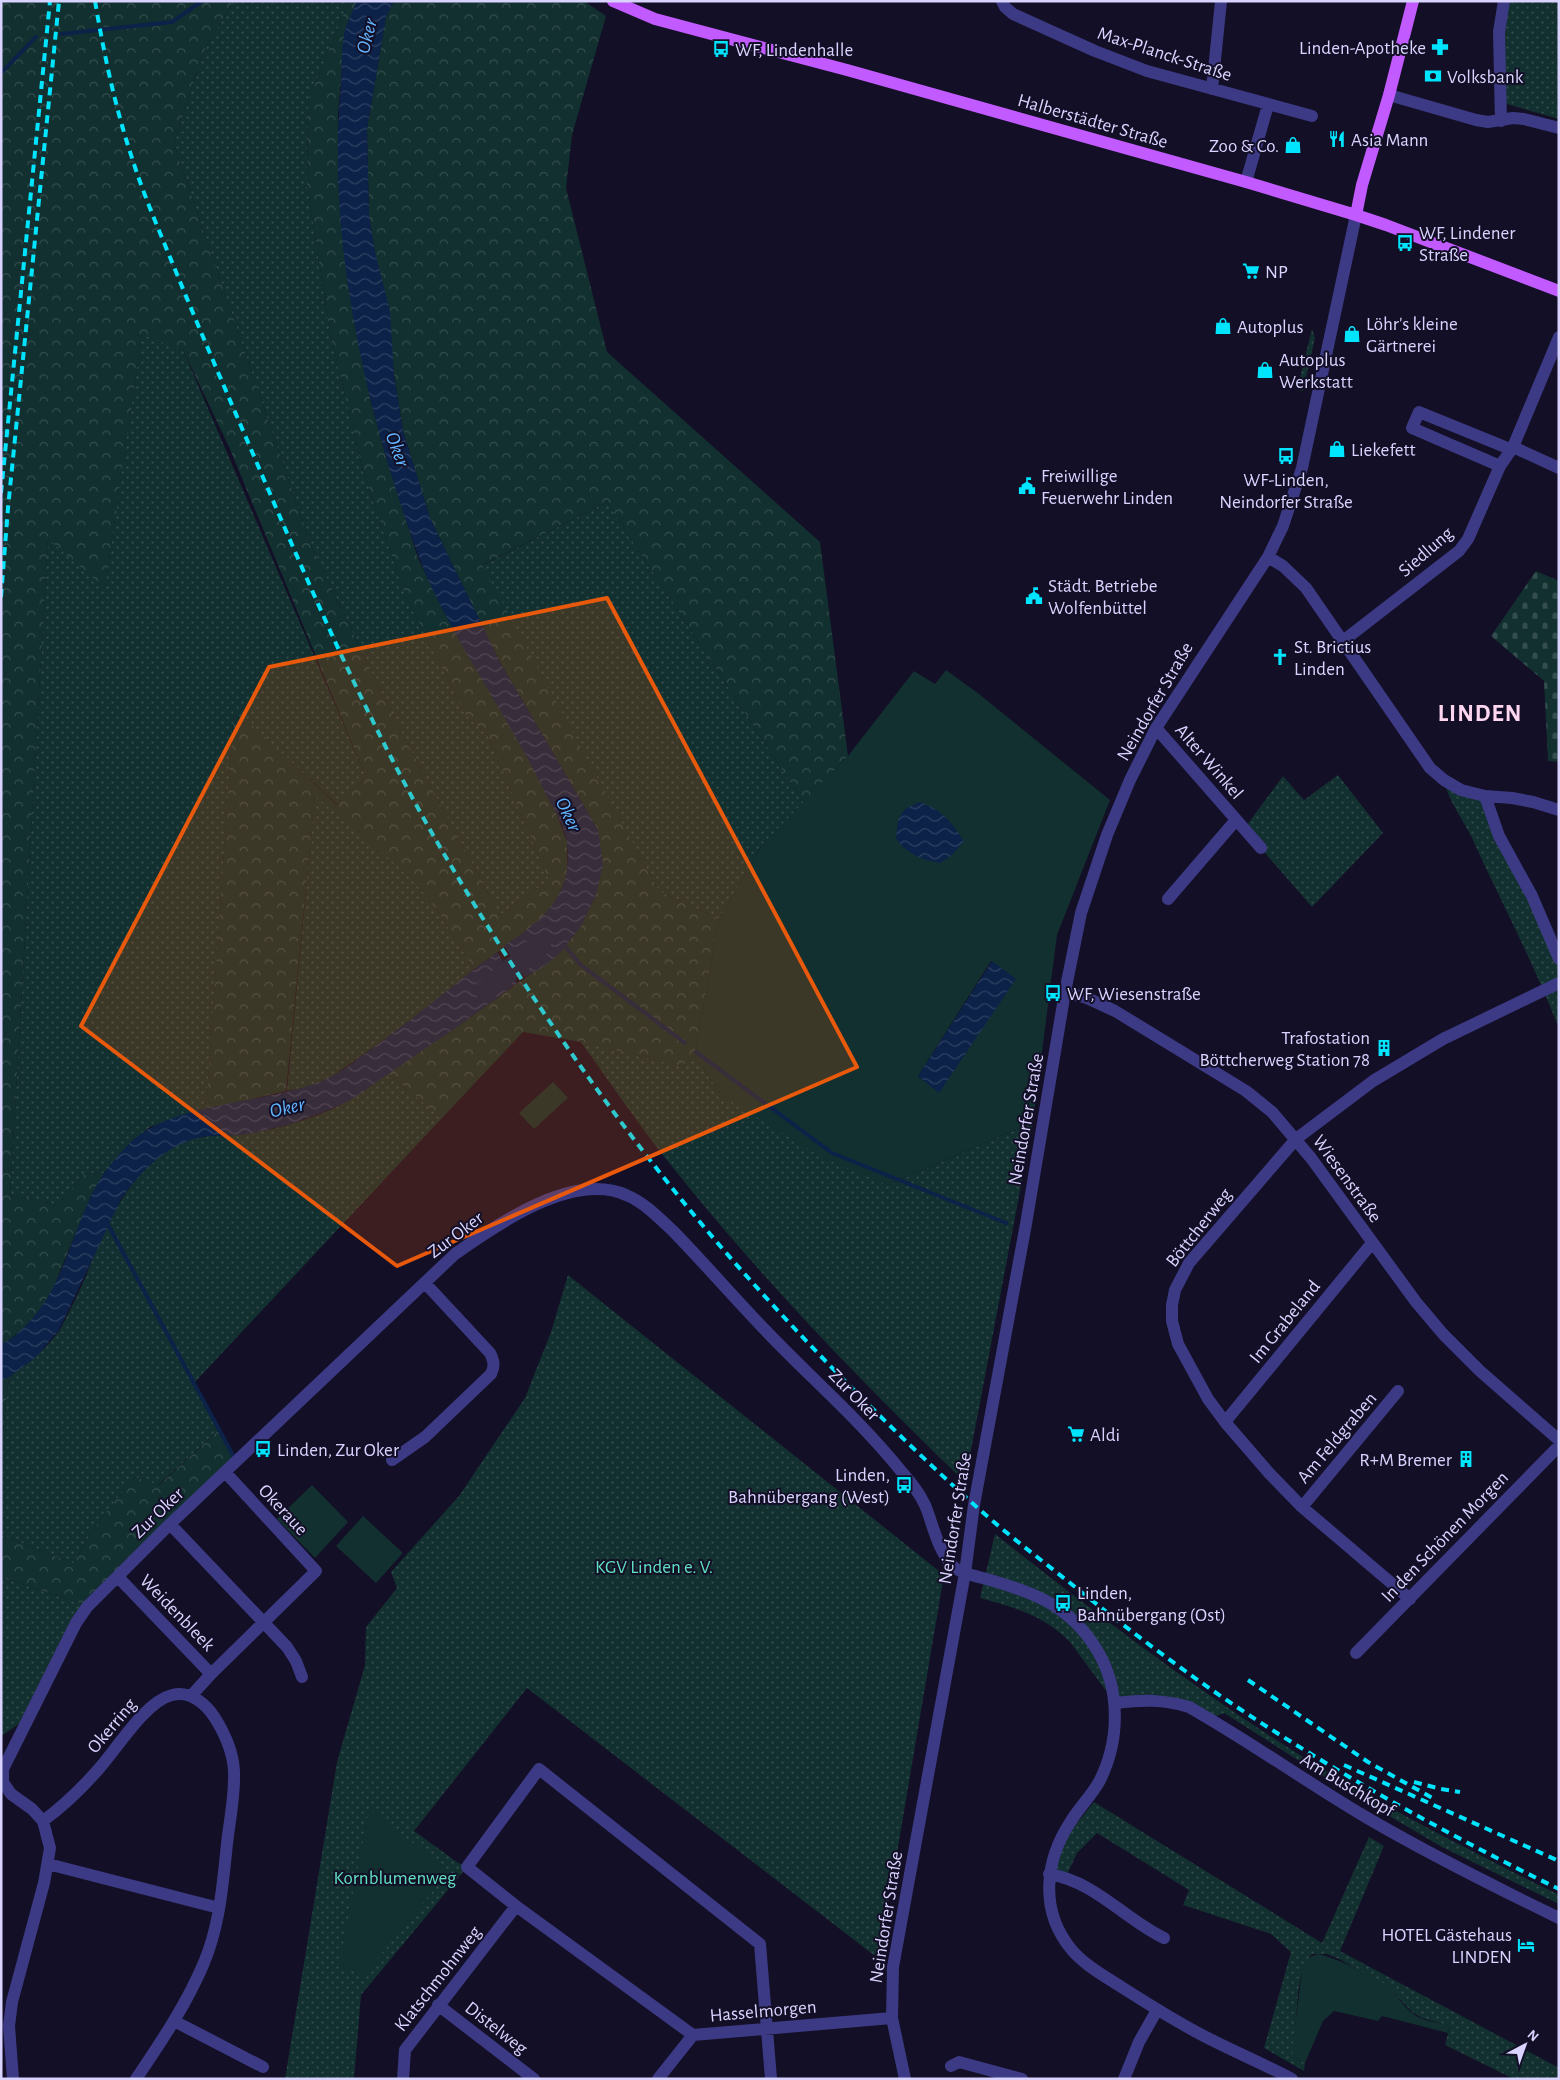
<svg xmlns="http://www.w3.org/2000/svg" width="1560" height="2080" viewBox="0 0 1560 2080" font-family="'Alegreya Sans',sans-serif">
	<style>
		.grass { fill: url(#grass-dots) }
		.forest { fill: url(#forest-crowns) }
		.cemetery { fill: url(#cemetery-stones) }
		.park { fill: #12302f; fill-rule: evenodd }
		.water { fill: url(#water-waves) }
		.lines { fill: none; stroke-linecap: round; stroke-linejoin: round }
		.stream { stroke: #0c2248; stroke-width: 4 }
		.river { stroke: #0c2248; stroke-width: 22 }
		.minor { stroke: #3d3a85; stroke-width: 12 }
		.major { stroke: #c25bff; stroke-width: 12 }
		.rail { stroke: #00e5ff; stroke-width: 4; stroke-dasharray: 8 6; stroke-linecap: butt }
		.marked { fill: #e8590c; fill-opacity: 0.2; stroke: #e8590c; stroke-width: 4; stroke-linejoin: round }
		.labels { text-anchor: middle; stroke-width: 4; stroke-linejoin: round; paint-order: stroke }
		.poi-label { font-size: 19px; fill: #d9d4ff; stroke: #130f26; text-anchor: start }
		.street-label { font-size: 19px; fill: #d9d4ff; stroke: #130f26 }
		.park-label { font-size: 19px; fill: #5fe0c0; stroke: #130f26 }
		.water-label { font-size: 20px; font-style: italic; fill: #62b6ff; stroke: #130f26 }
		.district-label { font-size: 24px; font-weight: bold; letter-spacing: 1px; fill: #ffd6f0; stroke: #130f26 }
	</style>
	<defs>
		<pattern id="grass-dots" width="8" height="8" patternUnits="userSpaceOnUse" patternTransform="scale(1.25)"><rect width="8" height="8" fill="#12302f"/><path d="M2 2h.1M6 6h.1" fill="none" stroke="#344d4e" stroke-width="1.8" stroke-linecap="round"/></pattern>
		<pattern id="forest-crowns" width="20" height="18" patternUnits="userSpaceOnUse" patternTransform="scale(1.25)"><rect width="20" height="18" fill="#12302f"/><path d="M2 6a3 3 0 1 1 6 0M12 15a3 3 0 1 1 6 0" fill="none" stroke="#344d4e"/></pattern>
		<pattern id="cemetery-stones" width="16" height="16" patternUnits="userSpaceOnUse" patternTransform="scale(1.25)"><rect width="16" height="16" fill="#12302f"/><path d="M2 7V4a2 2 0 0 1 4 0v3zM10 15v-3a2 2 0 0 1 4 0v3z" fill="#344d4e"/></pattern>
		<pattern id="water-waves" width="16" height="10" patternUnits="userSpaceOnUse" patternTransform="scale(1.25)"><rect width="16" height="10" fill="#0c2248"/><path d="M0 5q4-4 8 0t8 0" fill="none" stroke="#2f4163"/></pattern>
	</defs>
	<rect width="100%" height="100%" fill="#130f26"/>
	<!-- grass -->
	<path class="grass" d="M233,1H349L308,101L307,184L330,333L363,471L405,595L465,714L488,736L549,880L500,915L391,713L310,543L174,144L202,55Z
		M1506,1H1559V119L1507,104L1503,97Z
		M1312,329L1315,338L1303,391L1297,390Z
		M142,334L183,350L366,777L338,805L234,709L206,1110L150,1127L129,1144L104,1173L84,1174L58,1205L10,1195L48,538L105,587Z
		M607,502L804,803L762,845L719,919L659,891L481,566Z
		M1338,775L1383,833L1312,907L1244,829L1283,776L1304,800Z
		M1444,780L1485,796L1559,959V1029C1534,963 1501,902 1472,838C1463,819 1448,801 1444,780Z
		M315,795L412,878L439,913L474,969L418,1015L333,1076L309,1087L287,1091Z
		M581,1042L682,1066L695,1055L721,1095L888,1185L1033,1122L965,1482C859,1380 757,1274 666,1159C636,1121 609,1081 581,1042Z
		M388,1073L442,1118L194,1383L219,1430L158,1485L134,1477C119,1498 81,1541 75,1564L1,1535V1448L9,1377C28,1363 45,1350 59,1331C64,1323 68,1313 73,1304C97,1256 110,1200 152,1163C166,1150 183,1140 202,1137C217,1134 232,1137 247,1134C282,1128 321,1117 351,1099C364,1092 376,1082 388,1073Z
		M568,1275L944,1575L879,1959L527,1688L414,1831L457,1862L467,1867L361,1995L354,2079H285L337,1762L365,1665L366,1627L397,1588L391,1572L459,1496L525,1398L551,1332Z
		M995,1534C1094,1612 1193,1688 1300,1755C1384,1807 1471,1851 1559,1895V1904L1442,1847L1340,1787L1224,1713L1210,1719L1189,1707L1115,1703L1070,1642C1043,1615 1016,1608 980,1598Z
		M1,1577L83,1604L19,1724L1,1736Z
		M1094,1802L1322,1943L1369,1837L1384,1846L1340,1951L1559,2068V2079H1514L1445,2045L1450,2026L1422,2018L1412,2012L1387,1986L1339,1959L1327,1954H1313L1310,1956L1302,1971L1298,1993L1293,2057L1305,2063L1304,2071L1264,2048L1291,1952L1271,1934L1183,1905L1189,1890L1097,1833L1077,1853L1066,1877L1049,1874L1071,1830Z"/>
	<!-- forest -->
	<path class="forest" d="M1,1H233L202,55L174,144L310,543L391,713L500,915L549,880L488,736L465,714L405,595L363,471L330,333L307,184L308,101L349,1H357L345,30L338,116L339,194L347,276L370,398L386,457L418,558L445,614L523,748L557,815L567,842V877L552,908L523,934L474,969L439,913L412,878L315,796L286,1091L206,1110L234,708L337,805L366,777L229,447L183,350L142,335L105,588L48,539L10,1195L58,1205L84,1174L104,1173L91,1196L50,1296L30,1323L8,1341L1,1344Z
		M394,1H584L606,16L572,135L566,188L607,352L820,542L848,756L804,803L607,502L482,565L659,891L719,919L695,1055L682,1066L581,1042L523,1032L442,1118L388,1073L461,1024L560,953L581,926L596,895L598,830L500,662L459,578L430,518L403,431L369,215L367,129L386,17Z
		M9,1377L1,1448V1380Z
		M219,1430L234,1457L83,1604L1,1577V1535L75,1564C82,1540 118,1498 134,1477L159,1485Z"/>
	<!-- cemetery -->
	<path class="cemetery" d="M1536,571L1559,581V762L1548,761L1544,681L1491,636Z"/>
	<!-- park -->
	<path class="park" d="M946,670L979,694L1110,800L1057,935L1033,1122L888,1185L823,1158L721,1095L695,1055L719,919L762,845L848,756L914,671L935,684ZM991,961L1015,979L939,1092L918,1076Z
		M553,1082L568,1098L534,1129L519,1113Z
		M312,1485L348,1522L315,1558L277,1519Z
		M363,1516L403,1553L376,1583L336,1546Z
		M369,1809L449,1871L364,1975L339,1966Z
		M1318,1954C1331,1956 1378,1977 1387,1986C1399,1996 1405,2011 1420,2018C1429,2022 1441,2023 1450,2025L1448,2033L1382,2016L1378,2021L1334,2011L1323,2021L1305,2063L1293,2057L1292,2049L1302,1971C1305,1961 1307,1957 1318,1954Z"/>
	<!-- water -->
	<path class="water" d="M357,1H394L386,17L367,129L369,215L375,252L390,311L394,375L403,431L430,518L459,578L500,662L598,830L603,864L596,895L581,926L560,953L543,967L525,977L504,946C543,920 573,896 567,844C565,825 551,805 543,788C513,728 476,673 445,614C423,574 410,533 396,490C356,361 328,221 341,86C342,68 341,47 345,30C348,20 353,10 357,1Z
		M920,802C943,811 951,821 964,841L951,856L940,863C920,859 909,855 896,839C898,817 898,810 920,802Z
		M497,952L517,983L461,1024L352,1099C320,1115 283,1128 247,1134C232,1137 215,1134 201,1137C165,1145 141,1171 121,1199L59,1330L36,1357L9,1377L1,1380V1344C9,1341 14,1337 20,1331C60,1296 69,1243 91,1196C100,1177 114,1159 129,1144C173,1100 273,1105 331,1077C346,1069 360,1057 374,1047C416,1017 455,983 497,952Z
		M992,961L1016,979L939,1093L918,1076Z"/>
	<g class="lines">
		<!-- stream -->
		<path class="stream" d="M61,34L172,22L202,1
			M1,73L36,37
			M563,944L581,965L685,1043
			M696,1052L832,1153L1006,1223
			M106,1221L234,1457"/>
		<!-- river -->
		<path class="river" d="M486,990L540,945"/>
		<!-- minor -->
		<path class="minor" d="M1002,1L1005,7L1013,14L1095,51L1147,71L1312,116
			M1212,89L1221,1
			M1389,95L1476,120L1488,122L1513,118L1524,119L1559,128
			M1501,121L1499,32L1504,1
			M1246,182L1268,105
			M1513,447L1559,468
			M1500,466L1412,428L1419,412L1510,449
			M1268,557L1283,566L1306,588L1430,768L1444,780L1461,790L1485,796L1512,798L1533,802L1559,810
			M1343,641L1459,551L1468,539L1500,466L1513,447L1559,337
			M1156,728L1261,848
			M1485,796L1499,836L1532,896L1559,959
			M1168,899L1236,820
			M1065,992L1087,998L1115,1011L1246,1091L1272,1112L1311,1158L1416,1302L1443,1334L1480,1371L1559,1440
			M1225,1422L1372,1243
			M392,1460L425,1437L491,1374C495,1366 494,1361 490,1353L425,1283
			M1302,1507L1398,1391
			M170,1524L287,1647L296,1661L302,1677
			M118,1577L211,1674
			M1410,1599L1302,1507L1269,1473L1225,1422L1208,1399L1178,1344L1172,1321V1305L1175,1290L1189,1263L1296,1139L1373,1081L1443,1039L1559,983
			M1356,1653L1559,1446
			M191,1696L211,1674L316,1571L225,1472
			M1115,1703C1143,1700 1162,1699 1189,1707C1249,1741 1305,1781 1364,1816C1427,1853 1493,1886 1559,1918
			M43,1821C62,1807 80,1790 96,1772C116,1751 144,1702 172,1695C190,1690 206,1704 215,1718C225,1734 233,1752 234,1771C235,1792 231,1814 228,1835C223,1878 221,1924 203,1965C186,2005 161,2042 136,2079
			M48,1864L219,1908
			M1049,1874C1096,1882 1123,1918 1164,1938
			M438,2005L534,2079
			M174,2021L263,2067
			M693,2035L516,1906L467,1867L539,1769L760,1944L771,2079
			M951,2066L959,2062L1022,2079
			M13,2079L9,2026L12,2002L44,1883L50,1848L43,1821L32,1809L11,1794L3,1782V1769L76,1623L87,1607L170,1524L455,1254C496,1225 573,1171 626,1195C644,1202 660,1219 674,1232C706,1265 736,1300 768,1333C812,1379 861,1421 901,1471C910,1481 919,1492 925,1505C933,1524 937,1549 952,1565C961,1575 978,1576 990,1580C1036,1593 1071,1607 1097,1650C1121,1690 1120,1741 1099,1782C1091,1796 1079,1808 1071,1821C1045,1860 1039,1910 1071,1949C1084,1965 1106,1977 1123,1988C1148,2004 1174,2020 1200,2034C1230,2050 1262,2063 1292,2079
			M403,2079L405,2050L516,1906
			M658,2079L693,2035L892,2018
			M905,2079L892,2018L893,1967L965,1573L974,1505L1026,1224L1065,992L1081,913L1107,835L1130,780L1156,728L1268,557L1283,526L1302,468L1356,215
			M1124,2079L1139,2042L1157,2010"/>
		<!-- major -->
		<path class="major" d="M613,1L655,19L847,70L1246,182L1356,215L1386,225L1559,291
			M1356,215L1362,185L1389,95L1413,1"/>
		<!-- rail -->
		<path class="rail" d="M95,1C104,54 115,107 132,158C143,193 158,228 172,262C200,331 230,400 259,468C316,601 373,734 447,859C535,1008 635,1152 751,1281C820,1358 894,1432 970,1501C1007,1535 1047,1564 1085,1595C1147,1644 1210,1691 1277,1733C1368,1790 1462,1842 1559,1889
			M1,493L50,1
			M1,597L8,508L59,1
			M1248,1680L1368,1762L1436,1800
			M1344,1765L1559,1861
			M1414,1782L1441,1789L1460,1792"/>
	</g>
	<!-- marked area -->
	<path class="marked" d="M607,598L857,1067L397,1266L81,1026L269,667Z"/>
	<!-- icons -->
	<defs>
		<g id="pharmacy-bare" transform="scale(1.35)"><path d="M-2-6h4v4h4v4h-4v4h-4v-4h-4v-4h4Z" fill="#00e5ff" stroke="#130f26" stroke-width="2.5" paint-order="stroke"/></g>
		<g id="bus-bare" transform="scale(1.35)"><path d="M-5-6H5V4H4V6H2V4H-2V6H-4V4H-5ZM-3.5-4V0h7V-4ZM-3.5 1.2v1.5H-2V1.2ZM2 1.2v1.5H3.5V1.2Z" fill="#00e5ff" stroke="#130f26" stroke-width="2.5" paint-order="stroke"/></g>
		<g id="bank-bare" transform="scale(1.35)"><path d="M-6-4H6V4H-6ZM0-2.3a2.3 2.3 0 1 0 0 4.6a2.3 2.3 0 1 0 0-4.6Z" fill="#00e5ff" stroke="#130f26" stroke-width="2.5" paint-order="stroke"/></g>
		<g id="restaurant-bare" transform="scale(1.35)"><path d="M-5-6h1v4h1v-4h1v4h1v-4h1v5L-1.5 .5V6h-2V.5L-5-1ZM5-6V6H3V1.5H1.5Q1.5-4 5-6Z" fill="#00e5ff" stroke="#130f26" stroke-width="2.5" paint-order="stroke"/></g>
		<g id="shop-bare" transform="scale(1.35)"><path d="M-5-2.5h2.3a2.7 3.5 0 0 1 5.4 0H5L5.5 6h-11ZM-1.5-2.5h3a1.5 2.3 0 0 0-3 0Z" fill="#00e5ff" stroke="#130f26" stroke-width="2.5" paint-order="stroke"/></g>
		<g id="supermarket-bare" transform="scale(1.35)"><path d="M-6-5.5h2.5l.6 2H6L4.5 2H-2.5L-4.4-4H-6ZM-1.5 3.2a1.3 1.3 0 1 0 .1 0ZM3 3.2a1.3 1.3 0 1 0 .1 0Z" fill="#00e5ff" stroke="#130f26" stroke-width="2.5" paint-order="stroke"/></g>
		<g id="civic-bare" transform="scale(1.35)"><path d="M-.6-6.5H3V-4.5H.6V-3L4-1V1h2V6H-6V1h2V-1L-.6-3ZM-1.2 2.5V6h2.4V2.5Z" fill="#00e5ff" stroke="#130f26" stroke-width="2.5" paint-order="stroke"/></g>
		<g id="church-bare" transform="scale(1.35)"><path d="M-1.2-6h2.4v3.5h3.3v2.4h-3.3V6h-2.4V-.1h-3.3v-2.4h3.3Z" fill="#00e5ff" stroke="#130f26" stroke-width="2.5" paint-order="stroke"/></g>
		<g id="building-bare" transform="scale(1.35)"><path d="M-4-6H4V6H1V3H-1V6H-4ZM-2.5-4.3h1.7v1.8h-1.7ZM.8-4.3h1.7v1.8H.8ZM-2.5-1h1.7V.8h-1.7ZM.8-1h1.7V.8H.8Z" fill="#00e5ff" stroke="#130f26" stroke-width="2.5" paint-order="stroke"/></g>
		<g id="hotel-bare" transform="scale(1.35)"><path d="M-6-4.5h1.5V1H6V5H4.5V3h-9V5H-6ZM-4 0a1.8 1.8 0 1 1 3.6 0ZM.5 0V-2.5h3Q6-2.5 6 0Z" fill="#00e5ff" stroke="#130f26" stroke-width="2.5" paint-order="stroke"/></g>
	</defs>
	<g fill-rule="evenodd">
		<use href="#pharmacy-bare" x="1440" y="47"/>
		<use href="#bus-bare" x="721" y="49"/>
		<use href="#bank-bare" x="1433" y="76"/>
		<use href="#restaurant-bare" x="1337" y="139"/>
		<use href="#shop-bare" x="1293" y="145"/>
		<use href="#bus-bare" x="1405" y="243"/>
		<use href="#supermarket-bare" x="1251" y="271"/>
		<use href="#shop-bare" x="1223" y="326"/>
		<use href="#shop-bare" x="1352" y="334"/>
		<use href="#shop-bare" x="1265" y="370"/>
		<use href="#shop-bare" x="1337" y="449"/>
		<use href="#bus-bare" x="1286" y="456"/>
		<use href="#civic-bare" x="1027" y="486"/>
		<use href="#civic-bare" x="1034" y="596"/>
		<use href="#church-bare" x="1280" y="657"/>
		<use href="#bus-bare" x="1053" y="993"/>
		<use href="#building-bare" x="1384" y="1048"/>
		<use href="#supermarket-bare" x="1076" y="1434"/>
		<use href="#bus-bare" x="263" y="1449"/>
		<use href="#building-bare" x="1466" y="1459"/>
		<use href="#bus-bare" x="904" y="1485"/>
		<use href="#bus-bare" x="1063" y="1603"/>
		<use href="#hotel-bare" x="1526" y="1945"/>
	</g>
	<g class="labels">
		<!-- poi labels -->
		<g class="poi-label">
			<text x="1426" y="54" text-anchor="end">Linden-Apotheke</text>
			<text x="735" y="56">WF, Lindenhalle</text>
			<text x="1447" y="83">Volksbank</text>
			<text x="1351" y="146">Asia Mann</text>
			<text x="1279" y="152" text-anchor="end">Zoo &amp; Co.</text>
			<text x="1419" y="239">WF, Lindener<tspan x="1419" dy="22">Straße</tspan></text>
			<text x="1265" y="278">NP</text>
			<text x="1366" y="330">Löhr's kleine<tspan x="1366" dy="22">Gärtnerei</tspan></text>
			<text x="1237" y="333">Autoplus</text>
			<text x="1279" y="366">Autoplus<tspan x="1279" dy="22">Werkstatt</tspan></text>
			<text x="1351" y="456">Liekefett</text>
			<text x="1041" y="482">Freiwillige<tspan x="1041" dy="22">Feuerwehr Linden</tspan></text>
			<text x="1286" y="486" text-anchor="middle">WF-Linden,<tspan x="1286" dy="22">Neindorfer Straße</tspan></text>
			<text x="1048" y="592">Städt. Betriebe<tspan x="1048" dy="22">Wolfenbüttel</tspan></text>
			<text x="1294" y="653">St. Brictius<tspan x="1294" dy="22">Linden</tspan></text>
			<text x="1067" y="1000">WF, Wiesenstraße</text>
			<text x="1370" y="1044" text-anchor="end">Trafostation<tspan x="1370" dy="22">Böttcherweg Station 78</tspan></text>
			<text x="1090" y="1441">Aldi</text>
			<text x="277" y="1456">Linden, Zur Oker</text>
			<text x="1452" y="1466" text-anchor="end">R+M Bremer</text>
			<text x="890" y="1481" text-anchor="end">Linden,<tspan x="890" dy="22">Bahnübergang (West)</tspan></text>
			<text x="1077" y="1599">Linden,<tspan x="1077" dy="22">Bahnübergang (Ost)</tspan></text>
			<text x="1512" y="1941" text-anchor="end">HOTEL Gästehaus<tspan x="1512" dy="22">LINDEN</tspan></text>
		</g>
		<!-- street labels -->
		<g class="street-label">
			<text transform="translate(1165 53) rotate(18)" y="7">Max-Planck-Straße</text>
			<text transform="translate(1093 120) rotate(16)" y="7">Halberstädter Straße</text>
			<text transform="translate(1425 551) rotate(-41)" y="7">Siedlung</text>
			<text transform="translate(1154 701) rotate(-60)" y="7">Neindorfer Straße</text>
			<text transform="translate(1210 761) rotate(49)" y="7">Alter Winkel</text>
			<text transform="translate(1025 1119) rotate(-80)" y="7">Neindorfer Straße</text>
			<text transform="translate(1348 1178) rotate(54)" y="7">Wiesenstraße</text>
			<text transform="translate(1198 1227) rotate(-52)" y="7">Böttcherweg</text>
			<text transform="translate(455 1234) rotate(-37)" y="7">Zur Oker</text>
			<text transform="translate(1284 1321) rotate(-51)" y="7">Im Grabeland</text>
			<text transform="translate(855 1394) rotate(46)" y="7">Zur Oker</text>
			<text transform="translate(1336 1437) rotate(-50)" y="7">Am Feldgraben</text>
			<text transform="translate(284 1509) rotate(47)" y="7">Okeraue</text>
			<text transform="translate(157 1512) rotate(-44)" y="7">Zur Oker</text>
			<text transform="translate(954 1518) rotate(-81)" y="7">Neindorfer Straße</text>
			<text transform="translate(1444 1536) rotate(-46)" y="7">In den Schönen Morgen</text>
			<text transform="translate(178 1612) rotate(46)" y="7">Weidenbleek</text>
			<text transform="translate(111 1725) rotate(-50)" y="7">Okerring</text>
			<text transform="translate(1348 1784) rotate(31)" y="7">Am Buschkopf</text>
			<text transform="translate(885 1917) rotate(-81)" y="7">Neindorfer Straße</text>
			<text transform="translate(437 1978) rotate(-52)" y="7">Klatschmohnweg</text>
			<text transform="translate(763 2010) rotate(-5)" y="7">Hasselmorgen</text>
			<text transform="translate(497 2027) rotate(38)" y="7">Distelweg</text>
		</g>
		<!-- park labels -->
		<g class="park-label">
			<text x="654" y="1573">KGV Linden e. V.</text>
			<text x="395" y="1884">Kornblumenweg</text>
		</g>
		<!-- water labels -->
		<g class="water-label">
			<text transform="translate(366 36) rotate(-76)" y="7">Oker</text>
			<text transform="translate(398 449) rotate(69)" y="7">Oker</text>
			<text transform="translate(569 814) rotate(65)" y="7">Oker</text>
			<text transform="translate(287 1107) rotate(-13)" y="7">Oker</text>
		</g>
		<!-- district labels -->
		<g class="district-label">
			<text x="1480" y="721">LINDEN</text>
		</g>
	</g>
	<!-- border -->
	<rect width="1560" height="2080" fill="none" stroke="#d9d4ff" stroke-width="5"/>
	<!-- north arrow -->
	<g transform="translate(1525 2045) rotate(41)" stroke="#130f26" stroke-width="4" paint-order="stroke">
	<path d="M0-4L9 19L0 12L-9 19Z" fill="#d9d4ff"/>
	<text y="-8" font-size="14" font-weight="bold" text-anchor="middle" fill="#d9d4ff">N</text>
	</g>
</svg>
